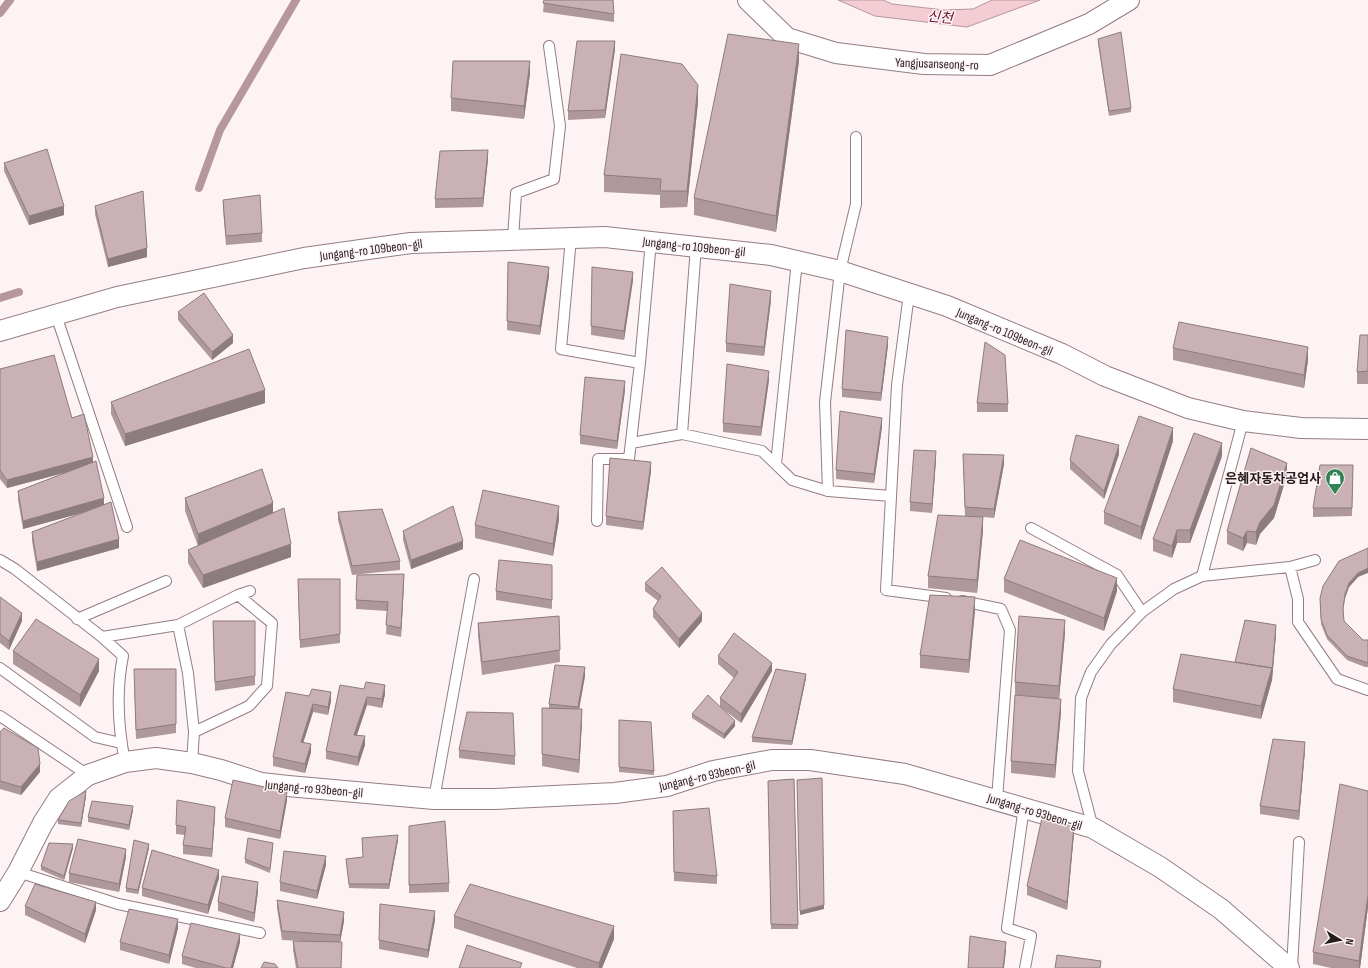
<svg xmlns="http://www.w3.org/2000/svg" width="1368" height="968" viewBox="0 0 1368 968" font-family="'Sofia Sans Condensed','Noto Sans KR',sans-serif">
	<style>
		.water { fill: #f4ccd3; stroke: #b6979d }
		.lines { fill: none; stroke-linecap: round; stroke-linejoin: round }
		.stream { stroke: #b6979d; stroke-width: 8 }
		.lane-casing { stroke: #957d81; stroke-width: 12 }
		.street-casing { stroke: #957d81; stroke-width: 22 }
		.lane { stroke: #fff; stroke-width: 10 }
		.street { stroke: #fff; stroke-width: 20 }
		.wall { fill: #ae989c }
		.shaded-wall { fill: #8d7c7f }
		.building { fill: #cab1b5; stroke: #8d7c7f }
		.labels { text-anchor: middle; stroke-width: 3; stroke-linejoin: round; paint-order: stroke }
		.street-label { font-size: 13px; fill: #261c1e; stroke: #fdf2f4 }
		.poi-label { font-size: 13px; font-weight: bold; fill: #261c1e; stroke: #fdf2f4; text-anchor: end }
		.water-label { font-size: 14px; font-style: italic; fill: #691632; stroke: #fdf2f4 }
	</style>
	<rect width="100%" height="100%" fill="#fdf2f4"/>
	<!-- water -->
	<path class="water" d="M838,0H883L892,4L944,10L973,9L992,0H1040L967,27L875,16Z"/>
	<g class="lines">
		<!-- stream -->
		<path class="stream" d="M0,13L10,0
			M199,188L220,130L296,0
			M0,298L19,292"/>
		<!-- lane casing -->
		<g class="lane-casing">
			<path id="lane" d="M856,137V204L840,271L825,402L828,491L891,496
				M571,238L561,349L640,363
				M513,239L516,193L554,179L560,126L549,46
				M909,294L897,385L886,590L946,598
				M56,315L127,527
				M682,434L696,246
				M631,443L682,434L762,451L792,480L828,491
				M776,464L797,261
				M597,521L598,459H629L640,363L651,241
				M1031,528L1117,575L1142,612
				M0,560L15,569L102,637L123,656C116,691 118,727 125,762
				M1290,567L1315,560
				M1202,576L1243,421
				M962,601L1001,609L1010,630L997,799
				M77,619L166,581
				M178,625L188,673L194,732L192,763
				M102,637L178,625L238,595L250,591
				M0,668L95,737L121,743
				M0,716L88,775
				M194,732L249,706L267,686L272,623L238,595
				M434,799L474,579
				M1024,807L1007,928L1031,936L1025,968
				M1093,828L1078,771L1081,698L1091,672L1111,644L1142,612L1174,589L1202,576L1290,567L1298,599V622L1337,679L1368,690
				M18,872L118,904L260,933
				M1292,968L1299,842"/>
		</g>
		<!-- street casing -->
		<g class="street-casing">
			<path id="street" d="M748,0L787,38L836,53L924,64L990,65L1089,24L1129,0
				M0,331L117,297L304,258L411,243L605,237L771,255L840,271L947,306L1062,354L1105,376L1188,408L1243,421L1301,428L1368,429
				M0,901L18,872L43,823L59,798L88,775L125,762L156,758L192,763L221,770L261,783L288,786L434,799H495L615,793L667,786L713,771L772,760H810L905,774L1093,828L1160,867L1221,909L1289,968"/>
		</g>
		<!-- lane -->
		<use href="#lane" class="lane"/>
		<!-- street -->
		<use href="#street" class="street"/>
	</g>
	<!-- wall -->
	<path class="wall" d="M544,0L614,14V22L543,12Z
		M1098,39L1131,108V112L1109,116L1098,43Z
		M615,49L605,118L568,120V111Z
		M799,61L776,232L694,215V198Z
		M530,73L524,119L451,111V98Z
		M698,102L687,207L660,208V195L604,192V175Z
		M488,159L483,207L435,208V199Z
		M4,163L64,215L29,225L4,171Z
		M223,200L262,233V242L226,245L223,209Z
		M95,206L147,257L108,267L95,214Z
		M508,262L549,276L540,335L507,330Z
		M592,267L633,280L624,340L591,335Z
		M771,300L764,356L726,352V343Z
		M178,312L233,343L212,360L178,320Z
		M1368,335V384H1357V372Z
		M888,345L881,401L842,397V389Z
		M1173,348L1308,360L1304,388L1173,360Z
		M0,369L72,418L93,462L104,505L119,548L37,571L32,541V532L88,511L23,529L18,500V491L68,472L7,488L0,479Z
		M769,380L761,436L723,432V423Z
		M625,390L617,449L580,444V435Z
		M111,402L265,403L125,446L111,414Z
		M977,403L1008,404V412H977Z
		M882,427L874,483L836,479V470Z
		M1173,441L1141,540L1104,524V512Z
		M963,454L1004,464L994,518L983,517V530L977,593L928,588V576L979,517L965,516Z
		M1119,454L1104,499L1070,469V460Z
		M1222,456L1190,543H1177L1172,558L1153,551V539Z
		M936,459L932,513L910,511V502Z
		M1353,465L1352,516L1313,517V508Z
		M651,471L643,530L606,525V516Z
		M1287,475L1274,518L1260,534L1256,545L1247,543L1243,551L1227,544V531Z
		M185,498L273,512L291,557L203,588L188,563V550L198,546L185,511Z
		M338,512L400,561V570L352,575L338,520Z
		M559,519L553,556L475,538V525Z
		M403,531L463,549L411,569L403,540Z
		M552,565V609L496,600V591Z
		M1358,577L1349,587L1345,598L1343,611L1344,621L1363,640H1368V667H1365L1347,660L1327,639L1321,624L1320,598Z
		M340,579V643L300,648L298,588Z
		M1004,579L1117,591L1104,631L1004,592Z
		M404,583L401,637L386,634L387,611L356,609V600Z
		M645,583L702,621L679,648L653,617V609L658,601L645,591Z
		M0,597L22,621L9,650L0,643Z
		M975,610L969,673L920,668V655Z
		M559,616L560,662L482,675L478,636V623Z
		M255,621V685L215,691L213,630Z
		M1065,633L1059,699L1015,695V682Z
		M1276,634L1272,680L1261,719L1173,702V689L1235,662Z
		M13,651L99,671L80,707L13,664Z
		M718,656L772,671L741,723L720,707V698L734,678L718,664Z
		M176,669V733L136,739L134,678Z
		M585,676L579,709L582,721L579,773L542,766V708H549V704Z
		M806,678L792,745L752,742V737Z
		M364,689L385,694L382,708L367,705L357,735L365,745L358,766L326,759V751Z
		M286,692L331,701L328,715L313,712L303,742L311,752L305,773L273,766V757Z
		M1061,712L1055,778L1011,773V761Z
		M692,714L735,726L724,739L692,718Z
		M619,720L654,771V775L619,772Z
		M0,732L40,772L21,795L0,789Z
		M459,750L515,756V765L459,758Z
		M1305,750L1299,820L1260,814V806Z
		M794,779L798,929H771L768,781Z
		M1368,791V907L1360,968H1331L1313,964V952Z
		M86,796L81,827L58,824V820Z
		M287,800L280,839L225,827V818Z
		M133,810L129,830L88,822V817Z
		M673,811L717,876V884L674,881Z
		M215,815L212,857L183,854V845L185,835L176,834V825Z
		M409,826L449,883V892L409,893Z
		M1074,833L1067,910L1027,895V886Z
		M398,840L389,889L349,888L346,859L363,857Z
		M273,847L270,873L245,863V859Z
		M73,848L64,880L41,870V866Z
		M149,848L138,894L126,892V888Z
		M126,857L119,892L69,882V873Z
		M326,865L317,899L280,891V882Z
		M219,878L208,914L142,896V888Z
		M258,891L254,922L218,911V902Z
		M277,900L344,921L340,942L341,968H296L293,950V941H304L282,940L277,908Z
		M25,906L96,910L85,943L25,915Z
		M454,916L614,939L602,968H577L454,928Z
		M435,920L428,958L379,949V940Z
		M178,928L169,964L120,950V942Z
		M240,942L233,968H196L182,964V956Z"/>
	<!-- shaded-wall -->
	<path class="shaded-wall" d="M615,41V49L605,118V110Z
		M799,44V61L776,232V216Z
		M530,61V73L524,119V106Z
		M698,85V102L687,207V191Z
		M488,150V159L483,207V198Z
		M64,206V215L29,225V216Z
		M147,248V257L108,267V259Z
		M549,267V276L540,335V326Z
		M633,272V280L624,340V331Z
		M771,291V300L764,356V347Z
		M233,335V343L212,360V352Z
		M888,337V345L881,401V393Z
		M1308,347V360L1304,388V375Z
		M769,371V380L761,436V427Z
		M625,381V390L617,449V441Z
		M265,390V403L125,446V434Z
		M882,418V427L874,483V474Z
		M1173,428V441L1141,540V527Z
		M1222,443V456L1190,543V530Z
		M1119,445V454L1104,499V491Z
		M936,451V459L932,513V504Z
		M1004,455V464L994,518V509Z
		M93,457V465L7,488V480Z
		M651,462V471L643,530V522Z
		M1287,463V475L1274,518L1260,534L1256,545V532L1260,522Z
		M104,498V507L23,529V521Z
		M273,503V515L198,547V534Z
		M559,506V519L553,556V544Z
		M983,517V530L977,593V580Z
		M1177,530V543L1172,558V546Z
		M1247,531V543L1243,551V538Z
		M119,539V548L37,571V562Z
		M463,541V549L411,569V560Z
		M291,544V557L203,588V575Z
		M1368,568V573L1358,577L1349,587L1345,598L1343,613L1345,594L1349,583L1358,573Z
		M404,574V583L401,637V628Z
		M1117,578V591L1104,631V618Z
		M975,597V610L969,673V660Z
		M22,613V621L9,650V641Z
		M702,613V621L679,648V639Z
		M1065,620V633L1059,699V686Z
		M1276,625V634L1272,680L1261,719V706Z
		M99,659V671L80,707V695Z
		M772,663V671L741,723V714Z
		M585,667V676L578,715V707Z
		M806,674V678L792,745V741Z
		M385,685V694L382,708V699Z
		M331,692V701L328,715V707Z
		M367,697V705L354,743V735Z
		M1061,699V712L1055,778V765Z
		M313,704V712L301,750V742Z
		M582,709V721L579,773V760Z
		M735,721V726L724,739V734Z
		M365,736V745L358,766V757Z
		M1305,742V750L1299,820V811Z
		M311,744V752L305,773V764Z
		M40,764V772L21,795V787Z
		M86,791V796L81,827V823Z
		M287,792V800L280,839V831Z
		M133,806V810L129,830V825Z
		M215,807V815L212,857V849Z
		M1074,825V833L1067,910V902Z
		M398,835V840L389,889V884Z
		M73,844V848L64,880V876Z
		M149,844V848L138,894V890Z
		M126,849V857L119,892V884Z
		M326,856V865L317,899V891Z
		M219,870V878L208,914V905Z
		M258,882V891L254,922V913Z
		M1368,895V907L1360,968H1359V961Z
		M96,902V910L85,943V934Z
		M824,905V909L800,915V911Z
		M435,911V920L428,958V950Z
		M344,912V921L340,943V935Z
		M178,919V928L169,964V955Z
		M614,926V939L602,968H599V963Z
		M240,934V942L233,968H231Z
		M1006,942V951L1004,968H1003Z"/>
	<!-- building -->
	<path class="building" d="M544,0H613L614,14L543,3Z
		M1121,32L1131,108L1109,111L1098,39Z
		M728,34L799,44L776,216L694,198Z
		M577,41H615L605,110L568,111Z
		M621,54L682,64L698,85L687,191H660L661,179L604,175Z
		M453,61H530L524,106L451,98Z
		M47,149L64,206L29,216L4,163Z
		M488,150L483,198L435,199L440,151Z
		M143,191L147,248L108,259L95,206Z
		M260,195L262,233L226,236L223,200Z
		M508,262L549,267L540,326L507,321Z
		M592,267L633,272L624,331L591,326Z
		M730,284L771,291L764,347L726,343Z
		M204,293L233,335L212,352L178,312Z
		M1179,322L1308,347L1304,375L1173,348Z
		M846,330L888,337L881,393L842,389Z
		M1360,335H1368V371L1357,372Z
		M985,342L1005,355L1008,404L977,403Z
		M249,349L265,390L125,434L111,402Z
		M54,355L72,418L84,414L93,457L7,480L0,470V369Z
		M727,364L769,371L761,427L723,423Z
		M585,377L625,381L617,441L580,435Z
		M840,411L882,418L874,474L836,470Z
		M1139,416L1173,428L1141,527L1104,512Z
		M1194,433L1222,443L1190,530H1177L1172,546L1153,539Z
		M1076,435L1119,445L1104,491L1070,460Z
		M1251,448L1287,463L1274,505L1260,522L1256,532L1247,531L1243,538L1227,531Z
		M914,450L936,451L932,504L910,502Z
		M963,454L1004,455L994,509L965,507Z
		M610,458L651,462L643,522L606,516Z
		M96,461L104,498L23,521L18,491Z
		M1320,465H1353L1352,508H1313Z
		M262,469L273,503L198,534L185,498Z
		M483,490L559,506L553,544L475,525Z
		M111,502L119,539L37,562L32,532Z
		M453,506L463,541L411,560L403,531Z
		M284,508L291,544L203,575L188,550Z
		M382,509L400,561L352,566L338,512Z
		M938,515L983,517L977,580L928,576Z
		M1020,540L1117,578L1104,618L1004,579Z
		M1368,548V568L1358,573L1349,583L1345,594L1343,608L1344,621L1363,640H1368V663L1347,656L1327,635L1321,619L1320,598L1323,586L1339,561Z
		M499,560L552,565V600L496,591Z
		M662,567L702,613L679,639L653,609L661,596L645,583Z
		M404,574L401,628L386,625L388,602L356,600L357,575Z
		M298,579H340V634L300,640Z
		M930,595L975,597L969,660L920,655Z
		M0,597L22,613L9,641L0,634Z
		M559,616L560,650L482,662L478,623Z
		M1019,616L1065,620L1059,686L1015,682Z
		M36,619L99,659L80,695L13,651Z
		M1245,620L1276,625L1272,672V668L1235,662Z
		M213,621H255V676L215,682Z
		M734,633L772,663L741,714L720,698L738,672L718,656Z
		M1181,654L1272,668L1261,706L1173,689Z
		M555,665L585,667L578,707L549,704Z
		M134,669H176V724L136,730Z
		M776,669L806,674L792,741L752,737Z
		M366,682L385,685L382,699L367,697L354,735L365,736L358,757L326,751L340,685L364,689Z
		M312,689L331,692L328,707L313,704L301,742L311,744L305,764L273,757L286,692L309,696Z
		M708,695L735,721L724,734L692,714Z
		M1015,695L1061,699L1055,765L1011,761Z
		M542,708L582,709L579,760L542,754Z
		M467,712L513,713L515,756L459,750Z
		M619,720L651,722L654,771L619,767Z
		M4,728L38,748L40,764L21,787L0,781V732Z
		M1273,739L1305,742L1299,811L1260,806Z
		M822,778L824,905L800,911L797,780Z
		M794,779L798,925L771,924L768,781Z
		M233,780L287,792L280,831L225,818Z
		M1340,784L1368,791V895L1359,961L1313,952Z
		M86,791L81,823L58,820L69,801Z
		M177,800L215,807L212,849L183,845L186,827L176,825Z
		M92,801L133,806L129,825L88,817Z
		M709,808L717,876L674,872L673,811Z
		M1043,813L1074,825L1067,902L1027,886Z
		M445,821L449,883L409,885V826Z
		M398,835L389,884H349L346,859L363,857L362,838Z
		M248,838L273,843L270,869L245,859Z
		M78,839L126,849L119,884L69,873Z
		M134,840L149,844L138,890L126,888Z
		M49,843L73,844L64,876L41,866Z
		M152,850L219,870L208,905L142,888Z
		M284,851L326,856L317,891L280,882Z
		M222,876L258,882L254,913L218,902Z
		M35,884L96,902L85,934L25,906Z
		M470,884L614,926L599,963L454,916Z
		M277,900L344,912L340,935L282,931Z
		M380,904L435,911L428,950L379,940Z
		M129,909L178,919L169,955L120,942Z
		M191,923L240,934L231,968H226L182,956Z
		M970,936L1006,942L1003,968H968Z
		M293,941L342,942L341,968H298Z
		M467,945L522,963L520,968H459Z
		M1057,955L1101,961L1100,968H1055Z
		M264,962L275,964L278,968H261Z"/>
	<!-- icons -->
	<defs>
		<g id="shop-pin" transform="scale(1)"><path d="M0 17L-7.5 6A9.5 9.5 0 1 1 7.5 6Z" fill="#308355" stroke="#fdf2f4"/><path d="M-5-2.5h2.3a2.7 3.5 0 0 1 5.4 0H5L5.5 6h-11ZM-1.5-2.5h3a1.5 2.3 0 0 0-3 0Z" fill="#fff"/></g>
	</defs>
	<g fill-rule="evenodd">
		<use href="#shop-pin" x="1335" y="478"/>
	</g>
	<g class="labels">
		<!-- street labels -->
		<g class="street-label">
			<text transform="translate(937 63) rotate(2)" y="5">Yangjusanseong-ro</text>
			<text transform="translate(694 246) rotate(6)" y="5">Jungang-ro 109beon-gil</text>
			<text transform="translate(371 249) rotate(-7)" y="5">Jungang-ro 109beon-gil</text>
			<text transform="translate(1005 331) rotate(23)" y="5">Jungang-ro 109beon-gil</text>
			<text transform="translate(707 775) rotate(-13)" y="5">Jungang-ro 93beon-gil</text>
			<text transform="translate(314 788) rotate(5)" y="5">Jungang-ro 93beon-gil</text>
			<text transform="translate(1035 811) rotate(17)" y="5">Jungang-ro 93beon-gil</text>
		</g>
		<!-- poi labels -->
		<g class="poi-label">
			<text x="1321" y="483">은혜자동차공업사</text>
		</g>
		<!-- water labels -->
		<g class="water-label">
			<text transform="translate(940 17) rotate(5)" y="5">신천</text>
		</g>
	</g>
	<!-- north arrow -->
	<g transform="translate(1340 940) rotate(100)" stroke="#fdf2f4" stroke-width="3" paint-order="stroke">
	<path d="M0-3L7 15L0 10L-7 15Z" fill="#261c1e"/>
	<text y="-6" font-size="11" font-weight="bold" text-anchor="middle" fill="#261c1e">N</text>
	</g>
</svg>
